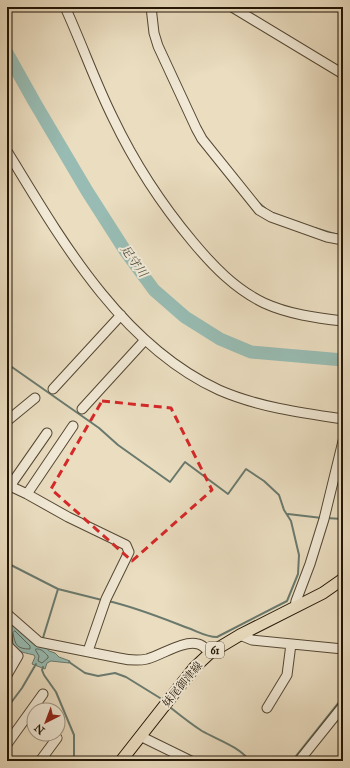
<svg xmlns="http://www.w3.org/2000/svg" width="350" height="768" viewBox="0 0 350 768" font-family="'IM FELL Great Primer','Noto Serif JP',serif">
	<style>
		.water { fill: #98bcb3; stroke: #69796d }
		.lines { fill: none; stroke-linecap: round; stroke-linejoin: round }
		.shore { stroke: #5d685c; stroke-width: 1 }
		.stream { stroke: #69796d; stroke-width: 2 }
		.river { stroke: #98bcb3; stroke-width: 13 }
		.minor-casing { stroke: #544733; stroke-width: 11 }
		.major-casing { stroke: #221504; stroke-width: 13 }
		.minor { stroke: #f1e9d6; stroke-width: 9 }
		.major { stroke: #eaddc0; stroke-width: 11 }
		.marked { fill: none; stroke: #d62828; stroke-width: 3; stroke-dasharray: 8 5; stroke-linejoin: round }
		.labels { text-anchor: middle; stroke-width: 4; stroke-linejoin: round; paint-order: stroke }
		.shield { fill: #f1e9d6; stroke: #605543; stroke-width: 1 }
		.shield-label { font-size: 10px; font-weight: bold; fill: #221504 }
		.street-label { font-size: 11px; fill: #221504; stroke: #f1e9d6 }
		.water-label { font-size: 12px; font-style: italic; fill: #4b4f41; stroke: #f1e9d6 }
	</style>
	<rect width="100%" height="100%" fill="#eaddc0"/>
	<filter id="stains"><feTurbulence type="fractalNoise" baseFrequency=".005" numOctaves="4"/><feColorMatrix values="0 0 0 0 .2 0 0 0 0 .09 0 0 0 0 .02 0 0 0 .5 -.17"/></filter>
	<radialGradient id="worn" r=".72"><stop offset=".6" stop-color="#630" stop-opacity="0"/><stop offset="1" stop-color="#630" stop-opacity=".3"/></radialGradient>
	<!-- water -->
	<path class="water" d="M14,622L31,642L47,648L49,651L55,653L59,657L70,661L69,663L51,661L47,663L45,669L32,664L35,657L34,655C8,649 12,649 8,624Z"/>
	<g class="lines">
		<!-- shore -->
		<path class="shore" d="M15,631L30,646V649C17,649 15,645 13,633Z
			M36,649C41,648 45,653 48,656V658L42,663L38,661L39,656L36,651Z"/>
		<!-- stream -->
		<path class="stream" d="M259,203L266,209
			M315,228L338,235
			M7,362L9,365L99,428L118,445L170,482L185,462L228,494L246,469L264,481L279,495L284,510L291,521L299,555L298,574L287,601L217,637C206,637 197,631 188,628C162,618 135,607 108,601
			M288,514L322,518
			M326,518L343,519
			M7,563L58,589L42,641
			M58,589L102,600
			M69,662L85,673L98,676L115,673L126,677L160,698
			M43,667L42,670L44,675L56,692L74,735V759L76,761
			M7,708L22,688L36,664
			M171,708C181,716 191,724 202,731C218,740 238,746 250,761
			M109,761H113
			M292,761L343,697"/>
		<!-- river -->
		<path class="river" d="M7,53L35,103L87,191L126,252L154,290L185,317L220,339L251,352L343,360"/>
		<!-- minor casing -->
		<g class="minor-casing">
			<path id="minor" d="M65,7C82,44 95,82 113,118C134,162 162,205 193,242C213,266 235,289 264,303C288,314 316,318 343,321
				M151,7L154,33L158,46L196,128L202,139L259,210L271,217L327,237L343,240
				M232,7L343,74
				M7,151C61,240 121,345 219,390C258,407 301,413 343,419
				M53,389L121,315
				M82,409L145,340
				M7,421L35,398
				M47,433L10,486L27,494L68,517L126,545L129,552L106,599L88,651
				M27,494L73,426
				M295,607L296,601L310,564L324,519L343,441
				M7,614L39,642L119,658C128,660 138,661 147,659C162,655 183,640 198,644C203,645 207,650 210,653
				M7,635L8,646L18,656L7,675
				M240,635L252,640L343,649
				M267,708L287,675L291,644
				M140,736L191,761
				M7,744L43,694
				M40,761L57,738L52,734
				M299,761L343,706"/>
		</g>
		<!-- major casing -->
		<g class="major-casing">
			<path id="major" d="M121,761L194,668L210,653L240,635L323,593L343,579"/>
		</g>
		<!-- minor -->
		<use href="#minor" class="minor"/>
		<!-- major -->
		<use href="#major" class="major"/>
	</g>
	<!-- marked area -->
	<path class="marked" d="M102,401L171,408L212,490L132,561L51,489Z"/>
	<g class="labels">
		<!-- shield labels -->
		<rect class="shield" x="206" y="642" width="18" height="16" rx="3"/>
		<g class="shield-label">
			<text x="215" y="654">61</text>
		</g>
		<!-- street labels -->
		<g class="street-label">
			<text transform="translate(182 684) rotate(-50)" y="4">妹尾御津線</text>
		</g>
		<!-- water labels -->
		<g class="water-label">
			<text transform="translate(134 261) rotate(54)" y="4">足守川</text>
		</g>
	</g>
	<!-- margin -->
	<rect width="350" height="768" fill="none" stroke="#eaddc0" stroke-width="24"/>
	<rect x="8" y="8" width="334" height="752" fill="none" stroke="#221504" stroke-width="2"/>
	<rect x="12" y="12" width="326" height="744" fill="none" stroke="#221504"/>
	<!-- north arrow -->
	<g transform="translate(46 722) rotate(222)"><circle r="19" fill="#f1e9d6" stroke="#9e9482"/>
	<path d="M0-3L7 15L0 10L-7 15Z" fill="#8f2418"/>
	<text y="-6" font-size="11" font-weight="bold" text-anchor="middle" fill="#221504">N</text>
	</g>
	<rect width="100%" height="100%" filter="url(#stains)"/>
	<rect width="100%" height="100%" fill="url(#worn)"/>
</svg>
